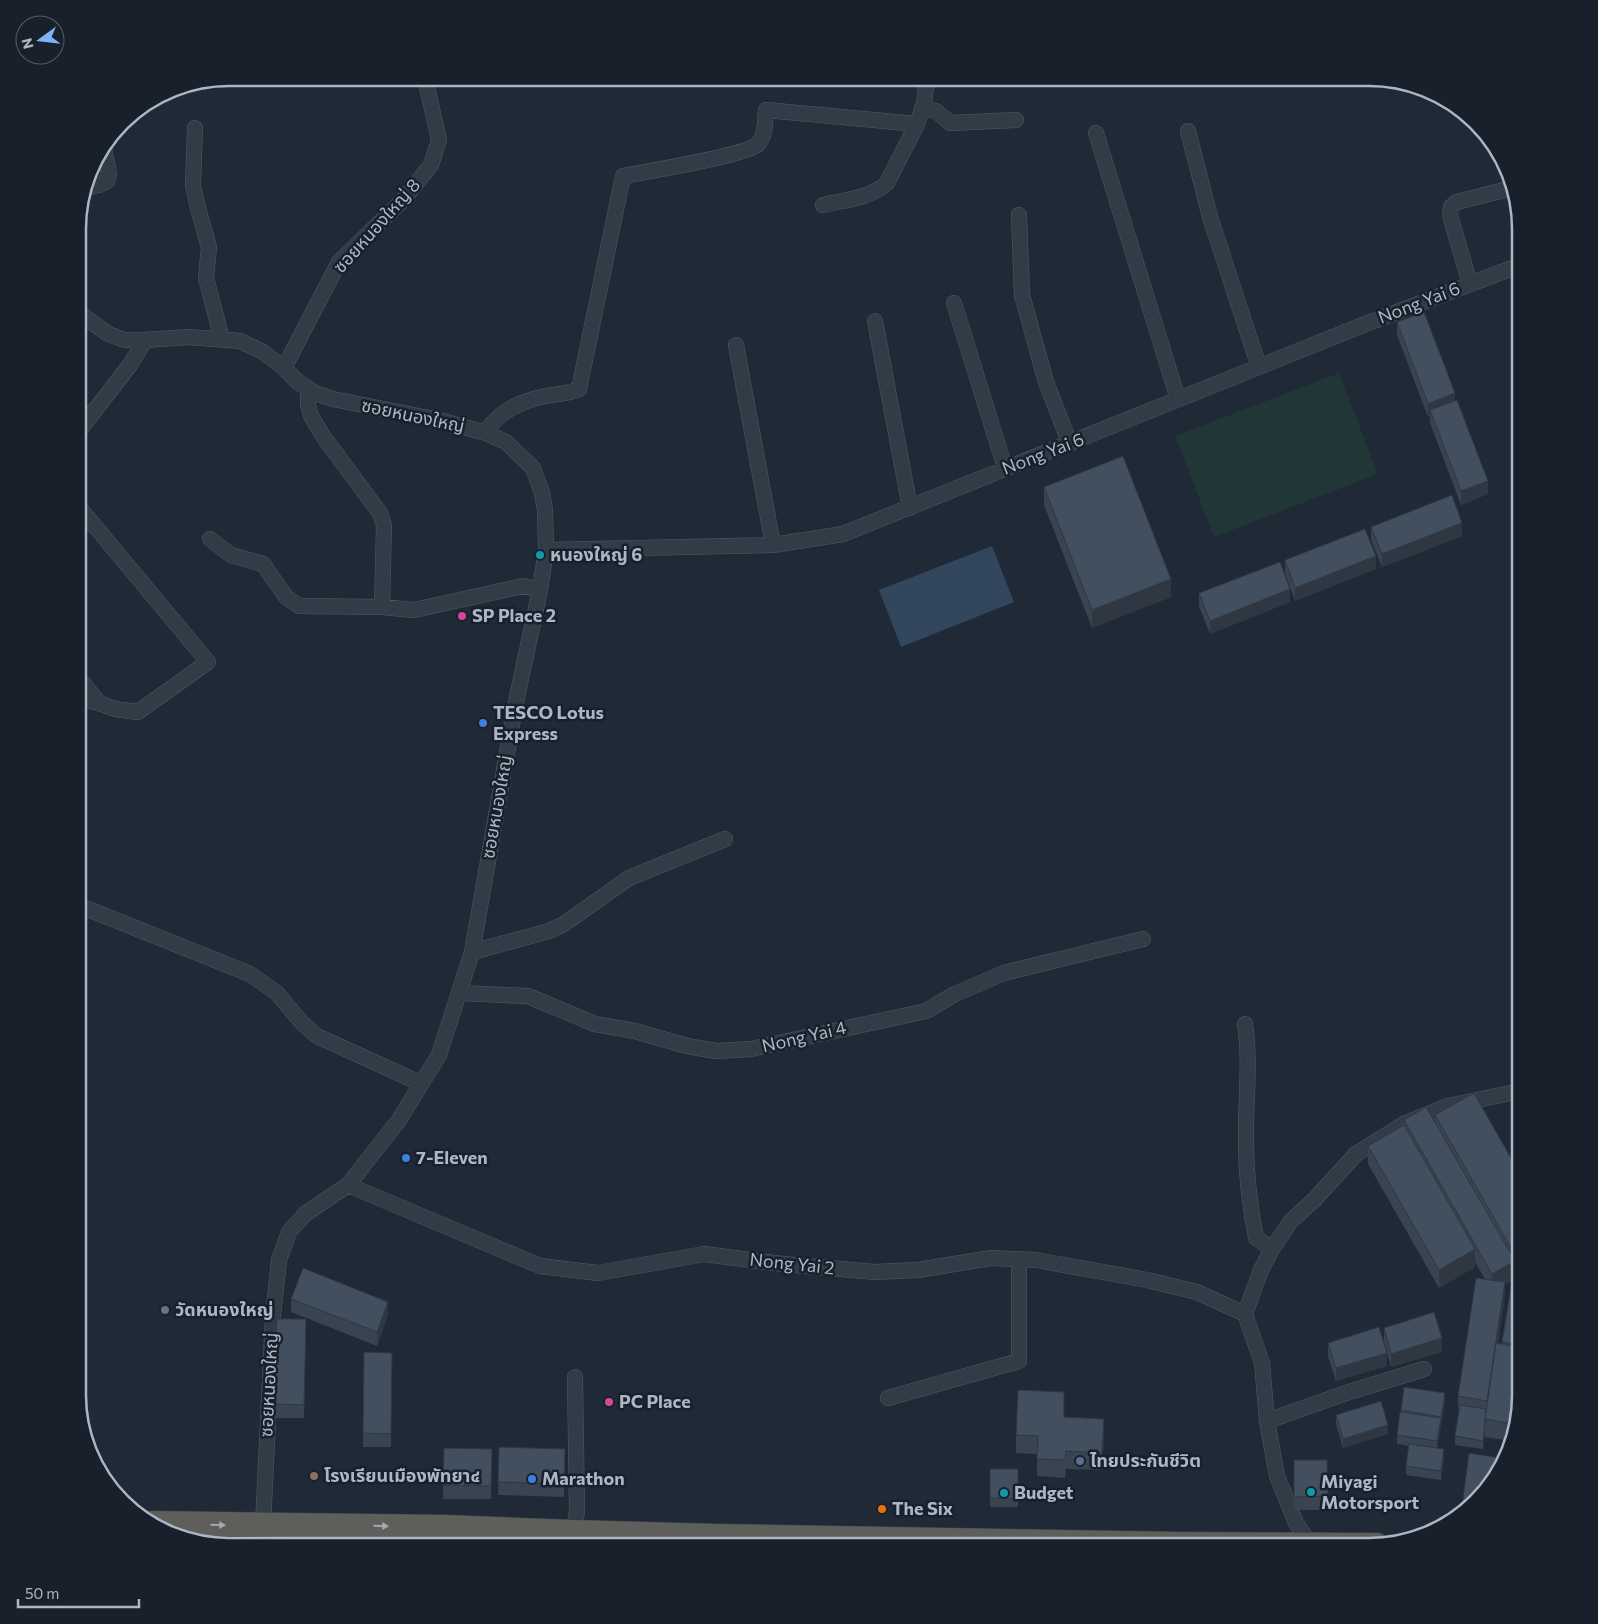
<svg xmlns="http://www.w3.org/2000/svg" width="1598" height="1624" viewBox="0 0 1598 1624" font-family="Commissioner,'Noto Sans Thai',sans-serif">
	<style>
		.green { fill: #213637 }
		.water { fill: #32465e }
		.lines { fill: none; stroke-linecap: round; stroke-linejoin: round }
		.minor-casing { stroke: #505965; stroke-width: 16 }
		.trunk-casing { stroke: #3d4651; stroke-width: 25 }
		.minor { stroke: #323c47; stroke-width: 15 }
		.trunk { stroke: #5e5e5b; stroke-width: 24 }
		.wall { fill: #394451; fill-rule: evenodd }
		.shaded-wall { fill: #2e3742 }
		.building { fill: #424f5e; stroke: #2e3742 }
		.oneway { fill: #a0a9b4 }
		.culture-dot { fill: #0f9aa8; stroke: #18212b; stroke-width: 2 }
		.hotel-dot { fill: #d1479c; stroke: #18212b; stroke-width: 2 }
		.shop-dot { fill: #3f7fe0; stroke: #18212b; stroke-width: 2 }
		.worship-dot { fill: #6b7280; stroke: #18212b; stroke-width: 2 }
		.service-dot { fill: #5c6f8a; stroke: #18212b; stroke-width: 2 }
		.education-dot { fill: #8d6e63; stroke: #18212b; stroke-width: 2 }
		.food-dot { fill: #e8710a; stroke: #18212b; stroke-width: 2 }
		.labels { text-anchor: middle; stroke-width: 5; stroke-linejoin: round; paint-order: stroke }
		.street-label { font-size: 18px; fill: #acb6c4; stroke: #18212b }
		.poi-label { font-size: 18px; font-weight: bold; fill: #acb6c4; stroke: #18212b; text-anchor: start }
		.rim { fill: none; stroke: #acb6c4; stroke-width: 2.5 }
	</style>
	<rect width="100%" height="100%" fill="#1f2a36"/>
	<!-- green -->
	<path class="green" d="M1339,373L1378,474L1214,537L1175,436Z"/>
	<!-- water -->
	<path class="water" d="M992,546L1014,602L901,647L879,590Z"/>
	<g class="lines">
		<!-- minor casing -->
		<g class="minor-casing">
			<path id="minor" d="M922,108L936,111L950,123L1016,120
				M195,128L193,186L198,208L209,247L206,278L222,339
				M1188,131L1210,217L1259,367
				M1096,133L1178,399
				M86,188L99,185L107,181L109,174L104,148
				M823,205C844,200 871,198 887,183L917,124
				M1019,215L1022,295L1046,382L1070,444
				M1470,284L1450,215L1451,207L1457,202L1512,188
				M954,303L1005,468
				M78,309L86,318L108,334L125,340H145L188,337L240,341L263,352L284,368L298,382L315,393L333,399L439,420L486,433L506,442L533,468L542,493L545,510L546,550L540,590L516,702L472,952L439,1055L399,1120L348,1185L305,1214L289,1232L279,1260L273,1316L263,1525
				M875,321L910,508
				M736,345L773,545
				M284,368L339,262L403,200L431,165L439,140L425,78
				M308,389V405L311,416L323,436L380,513L384,525L382,607
				M78,432L130,365L145,340
				M486,433C497,412 522,401 545,396C557,394 568,394 579,389L623,176C644,172 748,155 758,144C766,136 765,120 766,110L917,124L924,104L927,78
				M210,539L231,555L263,564L286,597L299,606L382,607L414,610L523,586L540,590
				M546,550L773,545L843,534L1363,325L1520,265
				M78,677L99,703L115,709L138,712L208,662L78,506
				M78,699L99,703
				M78,905L250,974L277,993L302,1023L317,1036L420,1083
				M472,952L549,931L564,924L629,878L725,839
				M460,993L528,996L595,1024L635,1031L687,1046L716,1051L751,1049L926,1011L955,994L1004,973L1143,939
				M1245,1024C1251,1063 1245,1103 1246,1143C1246,1175 1250,1207 1256,1238L1272,1249
				M348,1185L540,1266L598,1273L704,1254L783,1264L875,1272L918,1270L991,1258L1036,1260L1147,1280L1197,1292L1245,1314
				M888,1398L1019,1361V1259
				M1267,1421L1346,1393L1424,1369
				M573,1532L577,1512L575,1377
				M1310,1544L1296,1523L1277,1476L1267,1421L1262,1363L1245,1314L1261,1270L1272,1249L1291,1221L1314,1200L1356,1154L1404,1124L1448,1106L1520,1091"/>
		</g>
		<!-- trunk casing -->
		<g class="trunk-casing">
			<path id="trunk" d="M152,1523L446,1527L573,1532L716,1536L1182,1544L1377,1545"/>
		</g>
		<!-- minor -->
		<use href="#minor" class="minor"/>
		<!-- trunk -->
		<use href="#trunk" class="trunk"/>
	</g>
	<!-- wall -->
	<path class="wall" d="M1397,322L1455,401L1488,494L1461,505L1430,423V416L1428,417L1397,335Z
		M1044,487L1171,597L1092,628L1044,505Z
		M1371,527L1462,536L1382,567L1371,540Z
		M1285,560L1376,569L1295,601L1285,573Z
		M1199,593L1290,602L1210,634L1199,606Z
		M1474,1093L1515,1261V1275L1520,1276V1395L1510,1441L1485,1437V1433L1483,1449L1455,1445V1436L1459,1410L1458,1409V1396L1485,1279L1475,1262V1267L1439,1288L1368,1164V1146L1404,1125V1120L1435,1122V1115ZM1512,1281L1502,1344L1498,1343L1505,1296V1284Z
		M291,1299L388,1315L377,1346L291,1312Z
		M1384,1328L1442,1352L1391,1367L1384,1341Z
		M306,1333L304,1418H274V1404Z
		M1328,1343L1387,1366L1336,1381L1328,1356Z
		M364,1352L392,1353L391,1447H363Z
		M1445,1402L1437,1448L1444,1458L1441,1480L1406,1475V1466L1409,1446L1397,1444V1435L1401,1410Z
		M1336,1415L1388,1434L1343,1448L1336,1424Z
		M1064,1417L1104,1436L1102,1470L1066,1469L1065,1478L1037,1476V1454L1016,1453V1435Z
		M499,1447L565,1449L564,1497L498,1495Z
		M444,1448L492,1449L491,1499H443Z
		M1294,1460H1327L1328,1510H1294Z
		M1505,1462L1469,1509L1465,1511H1463V1498Z
		M990,1469H1018V1507H990Z"/>
	<!-- shaded-wall -->
	<path class="shaded-wall" d="M1455,393V407L1430,410V416L1428,417V404Z
		M1488,481V494L1461,505V491Z
		M1462,523V536L1382,567V554Z
		M1376,556V569L1295,601V588Z
		M1171,579V597L1092,628V610Z
		M1290,589V602L1210,634V621Z
		M1520,1240V1258L1510,1264V1246Z
		M1475,1249V1267L1439,1288V1270Z
		M1515,1261V1279L1505,1284V1296L1487,1414L1492,1274Z
		M388,1302V1315L377,1346V1332Z
		M1442,1338V1352L1391,1367V1354Z
		M1387,1353V1366L1336,1381V1368Z
		M1445,1393V1402L1441,1426V1417Z
		M1441,1418V1427L1437,1450V1441Z
		M1104,1419V1436L1102,1470V1453Z
		M1485,1424V1433L1483,1449V1441Z
		M1388,1425V1434L1343,1448V1439Z
		M1444,1449V1458L1441,1480V1471Z"/>
	<!-- building -->
	<path class="building" d="M1424,312L1455,393L1428,404L1397,322Z
		M1457,400L1488,481L1461,491L1430,410Z
		M1123,456L1171,579L1092,610L1044,487Z
		M1452,495L1462,523L1382,554L1371,527Z
		M1365,529L1376,556L1295,588L1285,560Z
		M1280,562L1290,589L1210,621L1199,593Z
		M1474,1093L1520,1174V1240L1510,1246L1435,1115Z
		M1426,1107L1515,1261L1492,1274L1404,1120Z
		M1404,1125L1475,1249L1439,1270L1368,1146Z
		M303,1268L388,1302L377,1332L291,1299Z
		M1513,1275L1520,1276V1345L1502,1342Z
		M1476,1278L1505,1282L1487,1401L1458,1396Z
		M1434,1312L1442,1338L1391,1354L1384,1328Z
		M277,1319H306L304,1405L274,1404Z
		M1379,1327L1387,1353L1336,1368L1328,1343Z
		M1496,1343L1520,1347V1395L1514,1424L1485,1419Z
		M364,1352L392,1353L391,1434L363,1433Z
		M1404,1387L1445,1393L1441,1417L1401,1410Z
		M1018,1390L1064,1392V1417L1104,1419L1102,1453L1066,1451L1065,1460L1037,1459L1038,1436L1016,1435Z
		M1381,1401L1388,1425L1343,1439L1336,1415Z
		M1460,1405L1486,1409L1483,1441L1455,1436Z
		M1400,1412L1441,1418L1437,1441L1397,1435Z
		M1409,1444L1444,1449L1441,1471L1406,1466Z
		M499,1447L565,1449L564,1484L498,1482Z
		M444,1448L492,1449L491,1486L443,1485Z
		M88,1450L98,1451L97,1466L89,1453Z
		M1469,1453L1506,1459L1505,1462L1476,1500L1463,1498Z
		M1294,1460H1327L1328,1496L1294,1497Z
		M990,1469H1018V1499L990,1498Z"/>
	<!-- one-way arrows -->
	<defs><path id="oneway-solid" d="M-6-.8H1V-3.2L6.5 0L1 3.2V.8H-6Z" transform="scale(1.25)"/></defs>
	<g class="oneway">
		<use href="#oneway-solid" transform="translate(218 1525) rotate(1)"/>
		<use href="#oneway-solid" transform="translate(381 1526) rotate(1)"/>
	</g>
	<!-- markers -->
	<g class="culture-dot">
		<circle cx="540" cy="555" r="5"/>
		<circle cx="1311" cy="1492" r="5"/>
		<circle cx="1004" cy="1493" r="5"/>
	</g>
	<g class="hotel-dot">
		<circle cx="462" cy="616" r="5"/>
		<circle cx="609" cy="1402" r="5"/>
	</g>
	<g class="shop-dot">
		<circle cx="483" cy="723" r="5"/>
		<circle cx="406" cy="1158" r="5"/>
		<circle cx="532" cy="1479" r="5"/>
	</g>
	<circle class="worship-dot" cx="165" cy="1310" r="5"/>
	<circle class="service-dot" cx="1080" cy="1461" r="5"/>
	<circle class="education-dot" cx="314" cy="1476" r="5"/>
	<circle class="food-dot" cx="882" cy="1509" r="5"/>
	<g class="labels">
		<!-- street labels -->
		<g class="street-label">
			<text transform="translate(377 226) rotate(-48)" y="6">ซอยหนองใหญ่ 8</text>
			<text transform="translate(1419 303) rotate(-21)" y="6">Nong Yai 6</text>
			<text transform="translate(413 416) rotate(12)" y="6">ซอยหนองใหญ่</text>
			<text transform="translate(1043 454) rotate(-21)" y="6">Nong Yai 6</text>
			<text transform="translate(497 807) rotate(-80)" y="6">ซอยหนองใหญ่</text>
			<text transform="translate(804 1037) rotate(-13)" y="6">Nong Yai 4</text>
			<text transform="translate(792 1264) rotate(6)" y="6">Nong Yai 2</text>
			<text transform="translate(269 1385) rotate(-87)" y="6">ซอยหนองใหญ่</text>
		</g>
		<!-- poi labels -->
		<g class="poi-label">
			<text x="550" y="561">หนองใหญ่ 6</text>
			<text x="472" y="622">SP Place 2</text>
			<text x="493" y="719">TESCO Lotus<tspan x="493" dy="21">Express</tspan></text>
			<text x="416" y="1164">7-Eleven</text>
			<text x="175" y="1316">วัดหนองใหญ่</text>
			<text x="619" y="1408">PC Place</text>
			<text x="1090" y="1467">ไทยประกันชีวิต</text>
			<text x="324" y="1482">โรงเรียนเมืองพัทยา๔</text>
			<text x="542" y="1485">Marathon</text>
			<text x="1321" y="1488">Miyagi<tspan x="1321" dy="21">Motorsport</tspan></text>
			<text x="1014" y="1499">Budget</text>
			<text x="892" y="1515">The Six</text>
		</g>
	</g>
	<!-- crop -->
	<path d="M0 0H1598V1624H0ZM229 86H1369A143 143 0 0 1 1512 229V1395A143 143 0 0 1 1369 1538H229A143 143 0 0 1 86 1395V229A143 143 0 0 1 229 86Z" fill="#18212b" fill-rule="evenodd"/>
	<path class="rim" d="M229 86H1369A143 143 0 0 1 1512 229V1395A143 143 0 0 1 1369 1538H229A143 143 0 0 1 86 1395V229A143 143 0 0 1 229 86Z"/>
	<!-- north arrow -->
	<g transform="translate(40 40) rotate(255)"><circle r="24" fill="#18212b" stroke="#535d68"/>
	<path d="M0-4L9 19L0 12L-9 19Z" fill="#7db2f8"/>
	<text y="-8" font-size="14" font-weight="bold" text-anchor="middle" fill="#acb6c4">N</text>
	</g>
	<!-- scale -->
	<path d="M18 1599v8h121v-8" fill="none" stroke="#acb6c4" stroke-width="2.5"/>
	<text x="25" y="1599" font-size="15" fill="#acb6c4" stroke="#18212b" stroke-width="4" paint-order="stroke">50 m</text>
</svg>
